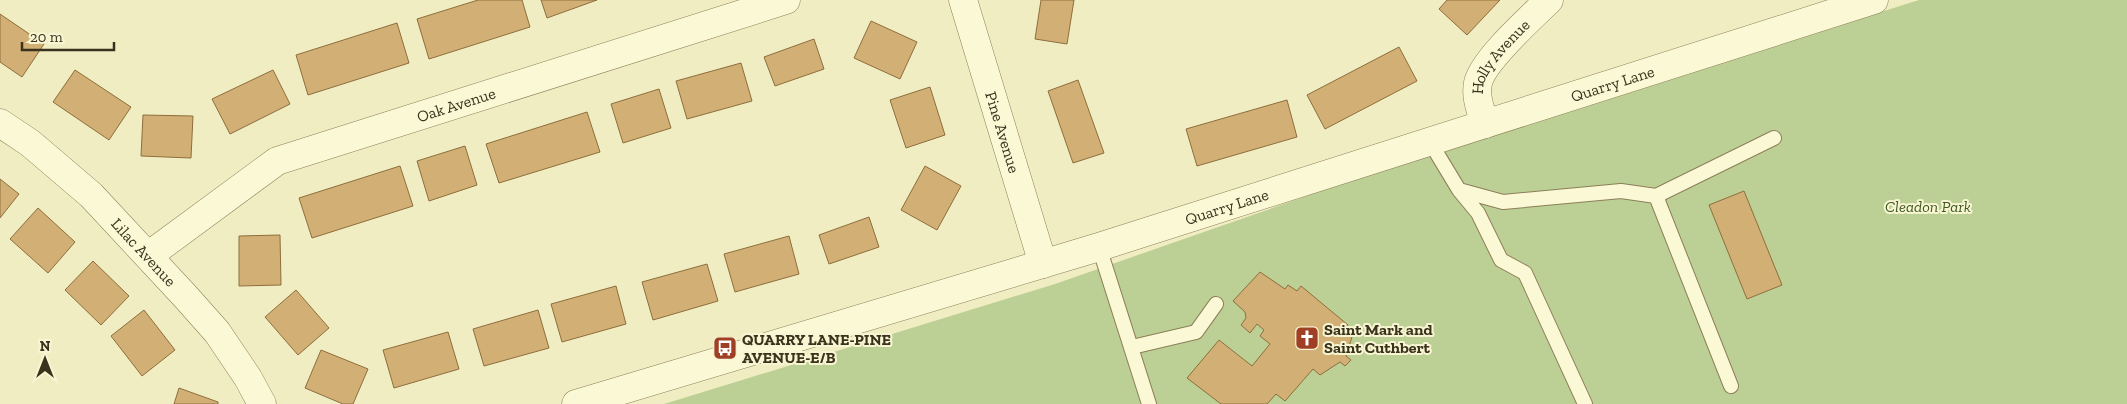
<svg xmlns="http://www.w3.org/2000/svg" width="2127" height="404" viewBox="0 0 2127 404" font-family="'Zilla Slab',serif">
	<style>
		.green { fill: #bcd095 }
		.building { fill: #d2b075; stroke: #8d6e3c }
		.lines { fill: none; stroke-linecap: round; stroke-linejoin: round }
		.service-casing { stroke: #8c7f58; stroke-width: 16 }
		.minor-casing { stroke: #8c7f58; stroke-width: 29 }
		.service { stroke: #fbf8d6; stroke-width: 14 }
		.minor { stroke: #fbf8d6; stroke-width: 28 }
		.labels { text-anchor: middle; stroke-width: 4; stroke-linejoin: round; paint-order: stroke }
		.street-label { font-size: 16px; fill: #3b321d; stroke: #f8f5d2 }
		.park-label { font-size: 16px; font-style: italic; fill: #3f5922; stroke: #f8f5d2 }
		.poi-label { font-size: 16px; font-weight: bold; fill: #3b321d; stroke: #f8f5d2; text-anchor: start }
	</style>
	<rect width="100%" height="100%" fill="#f1edc2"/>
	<!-- green -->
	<path class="green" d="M1919,0H2127V404H664L1055,284L1404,162Z"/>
	<!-- building -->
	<path class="building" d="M478,0H522L530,27L429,59L417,19Z
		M541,0H597L547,18Z
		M1041,0H1074L1067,44L1035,39Z
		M1447,0H1500L1467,35L1439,9Z
		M0,14L44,44L22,77L0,62Z
		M871,21L917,42L900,79L854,58Z
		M397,23L409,63L308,95L296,55Z
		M814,39L824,69L775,86L764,57Z
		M1399,47L1417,81L1325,129L1307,95Z
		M741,63L752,101L687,119L676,81Z
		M75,70L131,107L109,140L53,102Z
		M273,70L290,104L230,134L212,99Z
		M1078,80L1104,153L1073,163L1048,91Z
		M930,87L945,135L906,148L890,100Z
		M659,89L671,128L623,143L611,104Z
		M1287,100L1297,137L1197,166L1186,129Z
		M587,112L600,152L499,183L486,144Z
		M143,115L193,116L191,158L141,156Z
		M465,146L477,185L429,201L417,161Z
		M400,166L413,206L312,238L299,198Z
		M925,166L961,186L937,230L901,210Z
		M0,179L19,194L0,218Z
		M1744,191L1782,285L1747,299L1709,205Z
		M38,208L75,242L48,273L10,239Z
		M869,217L879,247L829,264L819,235Z
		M280,235L281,285L239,286V236Z
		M789,236L799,274L735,292L724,254Z
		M93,261L129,296L101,325L65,290Z
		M707,264L718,301L653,320L642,282Z
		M1260,272L1285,289L1288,285L1297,291L1301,286L1348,325L1345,331L1352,337L1346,356L1351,360L1345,366L1340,362L1320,375L1313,369L1285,401L1276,394L1267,404H1221L1187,378L1219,340L1252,366L1270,344L1260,336L1264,330L1257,324L1250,333L1241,325L1246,318L1245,312L1233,301Z
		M616,286L626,324L562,342L551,304Z
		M296,290L329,328L298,355L265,317Z
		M144,310L175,350L142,376L111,336Z
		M538,310L549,348L484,366L473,329Z
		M448,332L459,369L394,388L383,350Z
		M321,350L368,369L353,404H343L305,388Z
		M179,388L218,402V404H174Z"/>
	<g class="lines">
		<!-- service casing -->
		<g class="service-casing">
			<path id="service" d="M1430,142L1459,190L1503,202L1621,191L1656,196L1731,386
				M1459,190L1478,213L1501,260L1525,273L1585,404
				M1656,196L1774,138
				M1099,247L1149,404
				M1132,347L1196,332L1216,304"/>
		</g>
		<!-- minor casing -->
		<g class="minor-casing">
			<g id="minor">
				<path id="s1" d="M963,0L1043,264"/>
				<path id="s2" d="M0,123L30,143L91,195L185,296L217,332L248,378L262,404"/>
				<path id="s3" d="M1485,124C1481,111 1475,97 1478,83C1483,60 1531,18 1549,0"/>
				<path id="s4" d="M148,256L277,161L786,0"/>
				<path id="s5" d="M576,404L1099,247L1874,0"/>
			</g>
		</g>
		<!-- service -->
		<use href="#service" class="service"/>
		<!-- minor -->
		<use href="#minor" class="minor"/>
	</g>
	<!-- icons -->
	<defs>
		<g id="church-square" transform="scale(1.25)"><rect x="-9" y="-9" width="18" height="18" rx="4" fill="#9f3f24" stroke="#f8f5d2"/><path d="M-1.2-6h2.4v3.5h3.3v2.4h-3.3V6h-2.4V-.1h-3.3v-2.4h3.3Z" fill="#fff"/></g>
		<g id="bus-square" transform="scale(1.25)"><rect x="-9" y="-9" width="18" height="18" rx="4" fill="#9f3f24" stroke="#f8f5d2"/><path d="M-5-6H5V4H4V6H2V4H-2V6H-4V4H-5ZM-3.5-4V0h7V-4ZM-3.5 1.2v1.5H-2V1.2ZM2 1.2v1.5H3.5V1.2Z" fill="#fff"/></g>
	</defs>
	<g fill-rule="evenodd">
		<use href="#church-square" x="1307" y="338"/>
		<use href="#bus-square" x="725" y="348"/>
	</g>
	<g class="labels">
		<!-- street labels -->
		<g class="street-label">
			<text dy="6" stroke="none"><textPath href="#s3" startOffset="76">Holly Avenue</textPath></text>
			<text dy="6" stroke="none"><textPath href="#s5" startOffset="1085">Quarry Lane</textPath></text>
			<text dy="6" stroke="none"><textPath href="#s4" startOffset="348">Oak Avenue</textPath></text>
			<text dy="6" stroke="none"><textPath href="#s1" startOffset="138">Pine Avenue</textPath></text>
			<text dy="6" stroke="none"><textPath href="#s5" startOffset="680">Quarry Lane</textPath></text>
			<text dy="6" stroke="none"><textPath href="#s2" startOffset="194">Lilac Avenue</textPath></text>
		</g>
		<!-- park labels -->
		<g class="park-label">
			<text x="1928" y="212">Cleadon Park</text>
		</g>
		<!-- poi labels -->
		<g class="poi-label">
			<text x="1324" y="335">Saint Mark and<tspan x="1324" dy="18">Saint Cuthbert</tspan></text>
			<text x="742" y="345">QUARRY LANE-PINE<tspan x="742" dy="18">AVENUE-E/B</tspan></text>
		</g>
	</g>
	<!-- north arrow -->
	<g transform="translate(45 359)" stroke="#f8f5d2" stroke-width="4" paint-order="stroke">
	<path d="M0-4L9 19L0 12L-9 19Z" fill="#3b321d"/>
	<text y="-8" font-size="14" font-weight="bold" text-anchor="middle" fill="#3b321d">N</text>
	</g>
	<!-- scale -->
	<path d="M22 42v8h92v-8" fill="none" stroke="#3b321d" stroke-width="2.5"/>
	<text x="30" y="42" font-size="15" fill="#3b321d" stroke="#f8f5d2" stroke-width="4" paint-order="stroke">20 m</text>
</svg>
